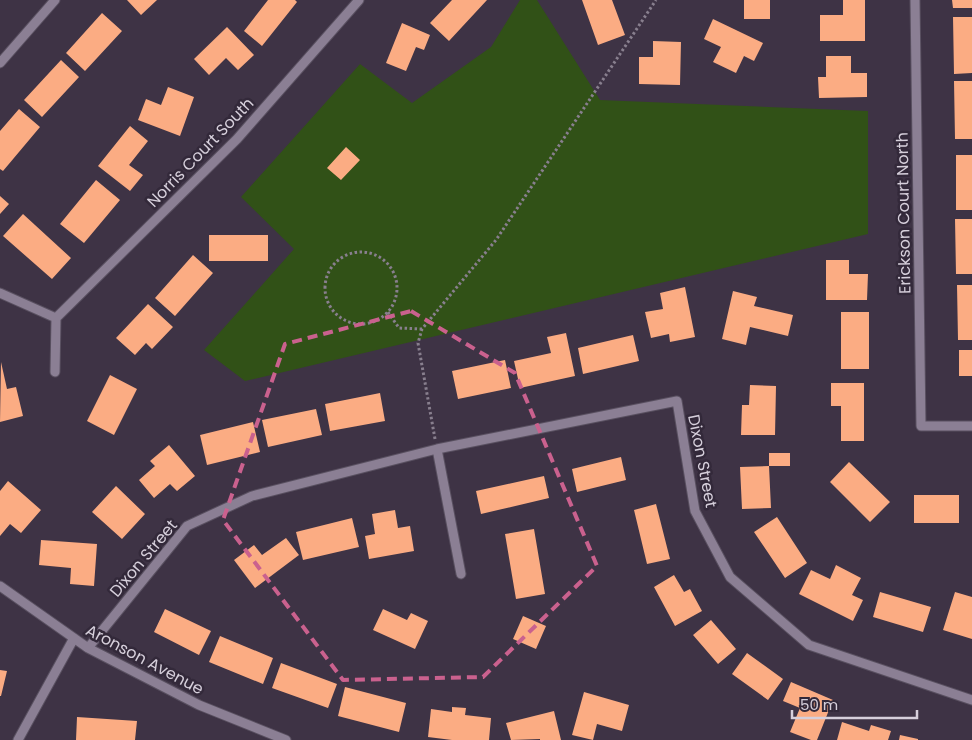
<svg xmlns="http://www.w3.org/2000/svg" width="972" height="740" viewBox="0 0 972 740" font-family="Poppins,sans-serif">
	<style>
		.green { fill: #315117 }
		.building { fill: #fbac83 }
		.lines { fill: none; stroke-linecap: round; stroke-linejoin: round }
		.minor-casing { stroke: #595060; stroke-width: 11 }
		.path { stroke: #887f8e; stroke-width: 3; stroke-dasharray: 2.5 2.5; stroke-linecap: butt }
		.minor { stroke: #8b7f94; stroke-width: 9 }
		.marked { fill: none; stroke: #ca618e; stroke-width: 4; stroke-dasharray: 10 6; stroke-linejoin: round }
		.labels { text-anchor: middle; stroke-width: 5; stroke-linejoin: round; paint-order: stroke }
		.street-label { font-size: 16px; fill: #d6cfdb; stroke: #33293a }
	</style>
	<rect width="100%" height="100%" fill="#3e3345"/>
	<!-- green -->
	<path class="green" d="M520,0H537L600,100L868,111V234L245,381L204,350L294,249L241,197L360,64L412,103L491,47Z"/>
	<!-- building -->
	<path class="building" d="M127,0H157L141,15Z
		M268,0H295L297,2L262,46L244,31Z
		M452,0H487L449,41L430,23Z
		M582,0H612L625,35L598,45Z
		M744,0H770V19H744Z
		M843,0H865V41H820V15H843Z
		M952,0H972V8H953Z
		M102,13L122,31L85,71L66,53Z
		M953,17H972V73L954,74Z
		M713,19L763,43L754,61L744,56L736,73L713,62L721,47L704,39Z
		M402,23L430,35L424,50L416,47L406,71L386,63Z
		M227,27L254,55L238,70L226,58L209,75L194,59Z
		M653,41L681,42L680,85L639,84V57H653Z
		M826,56H851V73H867V97L819,98L818,77H826Z
		M61,60L79,77L42,117L24,100Z
		M954,81H972V139H955Z
		M168,87L194,97L180,136L138,120L146,99L161,105Z
		M19,109L40,127L3,171L0,169V131Z
		M130,126L148,141L129,165L143,175L130,191L98,166Z
		M346,147L360,160L341,180L327,168Z
		M956,155H972V210H956Z
		M96,180L120,200L84,243L60,224Z
		M0,196L9,204L0,214Z
		M23,214L71,258L52,279L3,236Z
		M955,219H972V274H956Z
		M209,235H268V261H209Z
		M193,255L213,273L175,316L155,298Z
		M826,260H849V274H868L867,300H826Z
		M957,285H972V340H958Z
		M685,287L695,337L670,342L669,334L651,338L645,312L663,309L660,293Z
		M733,291L757,297L754,306L793,315L788,336L750,327L746,345L722,339Z
		M148,304L173,327L152,349L146,343L135,355L116,338Z
		M841,312H869V369H841Z
		M566,333L575,376L520,388L514,361L551,353L547,337Z
		M633,335L639,361L583,374L578,348Z
		M959,350H972V376H959Z
		M505,360L511,388L458,399L452,371Z
		M1,362L7,389L16,387L23,416L0,422Z
		M110,375L137,389L114,435L87,421Z
		M831,383H864V441H841V406H831Z
		M750,385L776,386L775,435H741L742,405H749Z
		M380,393L385,421L330,431L325,404Z
		M316,409L322,435L268,447L262,420Z
		M253,422L260,452L207,465L200,435Z
		M169,445L195,476L177,491L170,484L154,498L139,480L155,466L150,461Z
		M769,453H790V466H769Z
		M621,457L626,480L577,492L572,469Z
		M849,462L890,502L870,522L830,482Z
		M769,466L771,508L742,509L740,467Z
		M544,476L549,498L481,514L476,491Z
		M8,481L41,510L21,533L10,524L0,536V491Z
		M116,486L145,514L122,539L92,512Z
		M914,495H959V523H914Z
		M656,504L670,559L647,564L634,510Z
		M395,510L398,528L410,526L414,551L369,559L365,536L375,534L372,514Z
		M777,517L807,563L785,578L754,532Z
		M352,518L359,547L303,560L296,532Z
		M534,529L545,594L516,599L505,534Z
		M286,538L299,555L255,588L234,560L254,545L262,555Z
		M41,540L97,544L94,586L70,584L71,568L39,565Z
		M836,565L861,578L852,595L863,600L853,621L799,594L811,570L830,579Z
		M674,575L684,592L690,589L702,611L675,626L654,587Z
		M880,592L931,607L923,632L873,617Z
		M955,592L972,597V639L943,630Z
		M165,609L211,631L199,655L154,632Z
		M383,609L407,620L411,613L428,621L415,649L373,630Z
		M523,616L546,626L536,649L513,639Z
		M711,620L736,649L718,664L693,635Z
		M220,636L273,658L263,684L209,662Z
		M747,653L783,679L768,700L732,674Z
		M281,663L337,684L328,708L272,688Z
		M0,670L7,671L1,696H0Z
		M791,682L833,700L817,740H811L790,732L800,708L783,701Z
		M345,687L406,703L399,732L338,716Z
		M584,692L629,705L622,731L597,724L593,740L572,735Z
		M452,707L466,708L465,715L491,718L489,740H452L428,737L431,709L452,712Z
		M554,711L561,740H540V739L511,740L506,723Z
		M77,717L137,721L135,740H76Z
		M842,722L869,731L871,725L891,731L888,740H837Z
		M900,735L918,739V740H899Z"/>
	<g class="lines">
		<!-- minor casing -->
		<g class="minor-casing">
			<path id="minor" d="M915,0L921,426H972
				M0,63L55,0
				M0,293L56,318
				M56,318L237,139L359,0
				M55,372L56,318
				M437,449L461,574
				M0,586L88,648L199,705L286,740
				M88,648L187,526L252,496L437,449L677,401L695,511L730,577L809,645L972,700
				M18,740L74,638"/>
		</g>
		<!-- path -->
		<path class="path" d="M325 288a36 36 0 1 1 72 0a36 36 0 1 1-72 0Z
			M388,312L399,328L422,329
			M435,439L418,343L422,329L496,240L656,0"/>
		<!-- minor -->
		<use href="#minor" class="minor"/>
	</g>
	<!-- marked area -->
	<path class="marked" d="M411,311L515,373L597,566L483,677L343,680L223,520L285,344Z"/>
	<g class="labels">
		<!-- street labels -->
		<g class="street-label">
			<text transform="translate(200 152) rotate(-46)" y="6">Norris Court South</text>
			<text transform="translate(903 213) rotate(-91)" y="6">Erickson Court North</text>
			<text transform="translate(703 461) rotate(79)" y="6">Dixon Street</text>
			<text transform="translate(143 558) rotate(-50)" y="6">Dixon Street</text>
			<text transform="translate(145 659) rotate(28)" y="6">Aronson Avenue</text>
		</g>
	</g>
	<!-- scale -->
	<path d="M792 710v8h125v-8" fill="none" stroke="#d6cfdb" stroke-width="2.5"/>
	<text x="800" y="710" font-size="15" fill="#d6cfdb" stroke="#33293a" stroke-width="4" paint-order="stroke">50 m</text>
</svg>
